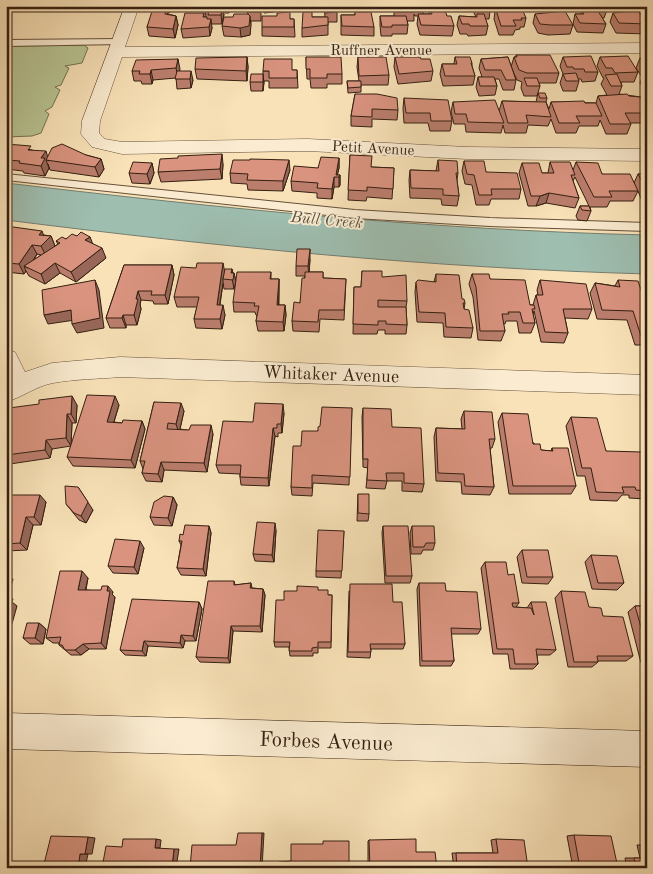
<svg xmlns="http://www.w3.org/2000/svg" width="653" height="874" viewBox="0 0 653 874" font-family="'Old Standard TT',serif">
	<style>
		.green { fill: #b8c493; stroke: #767252 }
		.water { fill: #9ebeb0; stroke: #747e70 }
		.lines { fill: none; stroke-linecap: round; stroke-linejoin: round }
		.lane-casing { stroke: #65503b; stroke-width: 2 }
		.street-casing { stroke: #65503b; stroke-width: 1 }
		.secondary-casing { stroke: #341f11; stroke-width: 1 }
		.lane { fill: #fbecd1; fill-rule: evenodd }
		.street { fill: #fbecd1; fill-rule: evenodd }
		.secondary { fill: #fbecd1; fill-rule: evenodd }
		.wall { fill: #bb7e6d; stroke: #341f11; fill-rule: evenodd }
		.shaded-wall { fill: #986759; stroke: #341f11 }
		.building { fill: #d9937f; stroke: #341f11 }
		.labels { text-anchor: middle; stroke-width: 4; stroke-linejoin: round; paint-order: stroke }
		.far-street-label { font-size: 15px; fill: #341f11; stroke: #fbecd1 }
		.far-water-label { font-size: 16px; font-style: italic; fill: #544f41; stroke: #fbecd1 }
		.street-label { font-size: 18px; fill: #341f11; stroke: #fbecd1 }
		.near-street-label { font-size: 21px; fill: #341f11; stroke: #fbecd1 }
	</style>
	<rect width="100%" height="100%" fill="#f9e2b8"/>
	<filter id="stains"><feTurbulence type="fractalNoise" baseFrequency=".004" numOctaves="4"/><feColorMatrix values="0 0 0 0 .2 0 0 0 0 .09 0 0 0 0 .02 0 0 0 .5 -.17"/></filter>
	<radialGradient id="worn" r=".72"><stop offset=".6" stop-color="#630" stop-opacity="0"/><stop offset="1" stop-color="#630" stop-opacity=".3"/></radialGradient>
	<!-- green -->
	<path class="green" d="M84,45L88,48L82,63L65,66L69,68L61,85L55,87L60,90L52,107L45,111L49,114L41,133L32,136L6,137V49L14,46Z"/>
	<!-- water -->
	<path class="water" d="M6,183C219,208 432,230 647,235V274C432,268 219,247 6,220Z"/>
	<g class="lines">
		<!-- lane casing -->
		<g class="lane-casing">
			<path id="lane" d="M119,39L122,40V44L6,46V40Z
				M6,174L355,210L490,218L647,223V231L490,226L355,218L6,180Z"/>
		</g>
		<!-- street casing -->
		<g class="street-casing">
			<path id="street" d="M125,6H139L125,47L647,43V53L122,57L100,121L99,133L105,139L122,142L308,139L467,147L647,149V161L467,159L308,151L122,154L92,147L81,134L82,121Z
				M6,350L15,352L25,372L52,363L120,357L647,375V395L120,377C98,379 75,379 53,383C36,386 23,397 6,402Z"/>
		</g>
		<!-- secondary casing -->
		<g class="secondary-casing">
			<path id="secondary" d="M6,713L647,731V767L6,749Z"/>
		</g>
		<!-- lane -->
		<use href="#lane" class="lane"/>
		<!-- street -->
		<use href="#street" class="street"/>
		<!-- secondary -->
		<use href="#secondary" class="secondary"/>
	</g>
	<!-- wall -->
	<path class="wall" d="M150,6H171L169,13H167L168,14L176,16L178,25L175,38L149,36L147,27L155,8H150Z
		M206,6L224,14L222,24H211L212,28L210,36L183,38L181,29L204,13V17H206L205,9Z
		M224,6H237L236,11H230L229,13H225Z
		M261,6V21H251L250,35L241,37L224,36L222,26L248,14L247,12Z
		M301,6H311L312,10H301Z
		M324,6L337,12V22H328V35L302,37V28L312,17H325Z
		M401,6H426V11H423V14H429L430,7L447,16L454,26L452,36L420,35L417,24L418,16H415L414,14V21H407L408,25L407,34H392V36H381L380,25V16H394V8L401,7Z
		M475,6H501L500,10L526,18L524,27H520V29L515,30L513,35H499L494,19L495,11H490L489,19H485L488,26L486,35L468,36L467,34H460L457,25L459,16L476,17L474,13Z
		M524,6H537L536,8H525Z
		M550,6H563L562,11H550Z
		M589,6H612L611,10H607L604,18H602L606,24L603,33L577,32L573,24L575,14H581L582,11H588Z
		M355,12L374,27V36L341,35V15H355Z
		M613,13L641,15L647,17V34L616,33L610,22Z
		M535,14L573,25L570,34L548,35L538,33L533,23Z
		M290,19H294L295,37L262,36V27Z
		M516,55L559,73L556,83H539L540,86L537,96H524L521,88L522,82L517,80L511,67L514,57H516Z
		M247,57L248,67L247,81L197,79L195,69Z
		M306,57L342,74V84H327V88H311L310,79H307Z
		M358,57L389,75L388,85H361V92L348,93L347,81H359L357,67Z
		M395,57L421,59L433,71L431,81L398,84L394,67Z
		M455,57L472,63V66L475,76L473,85L443,86L440,74L442,64H454Z
		M508,57L516,80L514,90H503L499,79H495L497,86L495,95L479,96L476,87L478,77H482L479,68L481,59Z
		M563,57L598,72L595,81L582,82L581,79H578L579,81L576,91H563L560,83L563,74L560,66Z
		M600,57L638,72L634,82H621L622,86L619,94L641,97L642,93H646L640,83L642,77L636,68L640,58H647V118L645,123H630L631,124L627,134H606L600,120L598,126H579L576,133H556L551,119L548,126L528,125L526,133H505L503,125L501,133L466,132L465,124H454L451,112L453,102L499,111L502,101L536,102L538,93L547,98L546,102L549,109L551,102L596,103L598,96L607,95L601,84L604,78H603L597,66Z
		M178,59L179,71L193,80L191,88L177,89L176,78L153,80L152,84H142L141,81H134L132,71Z
		M297,70L298,88H269V81H264L263,91H251L250,82L263,74V71Z
		M355,94L398,110L397,120L372,119V127L351,126V116Z
		M404,98L452,121L450,131H430L428,123H404L403,108Z
		M6,144L32,150L48,157L86,155L101,159L104,169L99,177L50,170L48,164L49,168L45,176L24,173L23,171L6,169Z
		M350,155L371,167L394,168L392,199L367,197L366,201L348,200Z
		M339,158V168L337,175H340V185L339,187H334L332,199L317,198V193L292,191L291,181L318,168Z
		M250,160L290,170L283,191L248,190L247,184L231,183L230,173Z
		M438,160L458,173L457,180L459,196L457,206L442,205L441,199L410,198L409,180L410,170L436,171Z
		M464,161L521,189L519,199H491L489,205H476L472,185L465,184L462,171Z
		M550,162L573,170L576,162L602,174L634,183L638,174H647V201H642L638,191L633,201H610L607,207H590L591,211L587,221L578,220L576,216L580,206H589L575,177L573,181L579,198L575,208L546,203L536,206H528L519,173L522,163L542,173H548Z
		M152,163L154,173L150,184L132,183L129,173Z
		M223,164L222,179L161,182L158,172Z
		M6,226L44,235L51,236L55,246L58,244L56,241L77,236L90,237L92,244L106,258L76,282L60,273L45,284L29,276L26,271L24,274L6,272ZM37,254L41,255L34,260Z
		M310,259L309,272H323V278L346,279L344,320L320,319L319,332L293,331L292,321L300,303L305,276H296V266Z
		M124,265H172L174,275L168,304H154L153,301L141,300L140,304L141,309L137,325H126V328H110L106,318Z
		M232,269L233,273H234L236,282L234,289H224L223,283L220,305L225,315L222,329L196,328L194,319L197,307H177L174,297Z
		M362,271L382,277L407,301L406,307L407,325L406,334H385V330H378L377,334H353L354,287H361Z
		M271,272V279H279V305H285L286,315L284,331H258L256,321L257,316L256,315L255,312H234L233,302Z
		M436,274L465,303L464,309L473,328L471,338L444,337L443,323L417,322L415,292L416,282H434Z
		M472,274L490,279L530,305H533L536,295H538L537,290L540,280L592,309L588,319L565,318L568,333L564,343L541,342L534,311L533,314L535,323L531,333H519L517,321H506L505,324H503L505,331L501,341L478,340L473,297L469,284Z
		M618,280L644,298H647V345H635L627,320L597,319L590,293L595,283L615,286Z
		M154,402L184,411L180,429L213,434L207,472L164,470L162,482L146,481L142,473L143,469L140,461Z
		M77,405L76,423H72L71,446L52,449L50,458L10,464L8,461L6,464V420Z
		M119,405L114,422L122,423L142,421L145,429L135,468L73,466L67,457Z
		M352,408L349,485L313,483L312,496L292,495L291,487L301,446L318,431L320,426Z
		M363,408L392,427L424,484L422,492L402,491V481H387L385,489L366,488L368,468L363,467L362,417Z
		M464,411L495,439L492,448H490L494,487L490,495L462,494L461,482L436,481L434,437L436,428L462,429L461,419Z
		M284,413L282,433H278V437L275,436L269,486L241,485L240,477V474L219,473L216,465L253,422Z
		M502,413L541,450L551,451L552,448L576,486L571,494H509L498,422Z
		M571,417L606,451L647,469V498L646,499L629,498V495H622L617,501L590,500L585,476H577L566,426Z
		M647,452V464L644,455Z
		M358,494L369,514L368,521H357Z
		M6,495L46,502L41,525H33L27,550L6,551Z
		M173,497L177,505L172,526L154,525L150,517Z
		M66,504L93,510L86,523L79,520Z
		M209,526L211,533L206,576L181,575L177,568L181,545L179,541L183,535Z
		M383,526L412,576L410,583H385L382,533Z
		M412,526L435,543L433,550H423L421,554H411L410,533Z
		M276,530L274,562L255,561L253,554Z
		M344,531L341,578L316,577V571Z
		M144,548L138,574L113,573L108,566Z
		M522,550L553,577L548,584L522,583L517,557Z
		M591,555L624,583L617,590L592,589L585,562Z
		M485,562L508,575L519,603L516,607L527,608L531,602L556,650L550,655H537L538,664L533,669H510L508,654H493L481,568Z
		M88,578L86,590L113,592L112,594L115,597L106,649H89L81,655H71L59,645V643H53L46,638Z
		M234,581L235,585L251,583L252,588L263,589L265,595L262,632L233,631L230,663L200,662L196,657Z
		M419,583L446,591L481,629L478,634H451L454,661L451,666H420L417,589Z
		M318,590L328,595H332L331,648H318V653H313V656H290L289,647H275L274,642L284,600L297,591Z
		M349,591L393,602L405,644L403,649H371L370,658L347,657Z
		M561,591L603,616L633,656L626,661H598V662L592,667H568L555,598Z
		M199,602L202,609L196,641H185L183,648L148,646L146,656L125,655L120,650Z
		M635,606H647V663H641L628,612Z
		M39,623L46,629L43,644H30L23,638Z
		M574,835L618,868H573L567,836Z
		M496,839L528,868H454L452,853H493L491,840Z
		M369,840L416,852L437,868H368V841Z
		M637,845H647V868H627L625,858H640Z"/>
	<!-- shaded-wall -->
	<path class="shaded-wall" d="M168,6H171L169,13Z
		M222,6L224,14L222,24L221,15Z
		M263,6H275L274,12L264,13Z
		M176,16L178,25L175,38L173,29Z
		M250,16L251,25L250,35L241,37L240,28Z
		M211,19L212,28L210,36L209,27Z
		M247,57L248,67L247,81L246,71Z
		M178,59L180,69L178,78L176,68Z
		M151,70L153,80L152,84L150,74Z
		M191,71L193,80L191,88L190,79Z
		M263,74L264,83L263,91Z
		M46,151L49,161L46,160L49,168L45,176L41,166V158Z
		M222,154L223,164L222,179L220,169Z
		M339,158V168L337,177L336,175Z
		M101,159L104,169L99,177L95,167Z
		M289,160L290,170L283,191V181Z
		M152,163L154,173L150,184L147,174Z
		M340,175V185L339,187V177Z
		M334,177V187L332,199V189Z
		M549,193L546,203L536,206L540,196Z
		M42,231L46,241L51,236L55,246L46,256L41,246L39,235Z
		M90,237L94,247L85,240Z
		M32,245L37,254L28,268L24,266L26,271L24,274L19,264Z
		M102,248L106,258L76,282L71,272Z
		M310,249V259L309,276L308,266Z
		M55,263L60,273L45,284L41,274Z
		M223,263L225,273L223,279V283L218,315L217,305Z
		M172,265L174,275L168,304L165,295Z
		M232,269L233,277L234,273L236,282L234,289L231,273Z
		M279,279V289L278,315L277,305Z
		M95,280L99,290L104,328L77,333L72,324Z
		M138,291L141,300L140,304L141,309L137,325L134,315L136,299Z
		M223,305L225,315L222,329L220,319Z
		M285,305L286,315L284,331L283,322Z
		M71,310L75,320L48,324L44,315Z
		M123,315L126,325V328L122,318Z
		M72,396L77,405L76,423L71,414Z
		M115,396L119,405L111,431L107,422Z
		M181,403L184,411L179,433L176,424Z
		M283,404L284,413L282,433L281,424Z
		M67,414L72,423L71,446L66,438Z
		M142,421L145,429L135,468L131,460Z
		M211,425L213,434L207,472L204,463Z
		M273,428L275,436L269,486L268,478Z
		M46,440L52,449L50,458L45,450Z
		M161,462L164,470L162,482L158,474Z
		M78,487L93,510L86,523L81,516Z
		M40,495L46,502L41,525L34,517Z
		M173,497L177,505L172,526L168,518Z
		M26,517L33,525L27,550L20,543Z
		M275,523L276,530L274,562L272,555Z
		M209,526L211,533L206,576L203,569Z
		M140,541L144,548L138,574L134,567Z
		M82,571L88,578L84,596L78,590Z
		M6,573L13,579L9,596L13,599L12,602L17,606L6,645Z
		M108,586L113,592L112,594L115,597L106,649L101,643Z
		M263,589L265,595L262,632L260,626Z
		M199,602L202,609L196,641L193,636Z
		M39,623L46,629L43,644L35,638Z
		M231,626L233,631L230,663L228,658Z
		M181,635L185,641L183,648L180,643Z
		M144,641L148,646L146,656L142,651Z
		M83,644L89,649L81,655L75,650Z
		M262,833H264L262,868H260Z
		M88,837L95,838L92,854H85Z
		M6,839H9L6,848Z
		M156,839L161,840L160,848H155Z
		M174,849H179L176,868H172Z
		M80,854H88L85,868H78Z"/>
	<!-- building -->
	<path class="building" d="M206,6H222L221,15H208L209,9H205Z
		M248,6H260V12H247Z
		M324,6H337V12L325,13Z
		M401,6H414L415,12H395L394,8L402,7Z
		M477,6H489L491,9H478Z
		M593,6H605L607,9H595Z
		M430,7H444L447,16H451L454,26L421,25L418,14H432Z
		M153,8H166L165,14L176,16L173,29L147,27Z
		M415,8H423V11H415Z
		M496,10L523,11L526,18H521L522,20H513L516,26H501Z
		M638,10L641,15L646,16L647,17V24L619,23L613,13Z
		M565,11L573,25H551L540,24L535,14Z
		M582,11H598L606,24L580,23L575,14H584Z
		M290,12V19H294V27H262V16H277V13Z
		M303,12H312V17H328V25L302,28Z
		M355,12H371L374,27L342,26L341,15H355Z
		M185,13H204L203,17H207V19H211L209,27L181,29Z
		M234,14H248L250,16L249,26L240,28L222,26L224,17H233Z
		M477,14H484L488,26H470L469,24H462L459,16L477,17Z
		M380,16H406L408,25H392V27H382Z
		M516,55H550L559,73H527L519,70L514,57H517Z
		M591,56L598,72H585L584,69H574L573,67H567L563,57Z
		M628,56L638,72L615,73L612,68H606L600,57Z
		M247,57L246,71L195,69L196,58Z
		M306,57H341L342,74H327V78H310V69H306Z
		M358,57H386L389,75L359,76Z
		M395,57H420L421,59H430L433,71L399,74Z
		M455,57H470L472,63H471L475,76H445L442,64H457Z
		M508,57L516,80H506L501,70H485L481,59Z
		M640,58H647V68H646Z
		M178,59L176,68L151,70L150,74H139L140,71H132L136,60Z
		M264,59H292V70H297V78H269V71H263Z
		M177,71H191L190,79H175Z
		M576,73L579,81H566L563,74Z
		M251,74H263V82H250Z
		M617,74L622,86H611L605,75Z
		M478,77H494L497,86H480Z
		M524,78H537L540,86H527Z
		M347,81H361V87L348,88Z
		M538,93H545L547,98H540Z
		M642,93H647V101Z
		M355,94H377L397,98L398,110L372,109V117L351,116Z
		M627,94L629,96L640,97L647,108V113H625L631,124H610L598,96Z
		M404,98L448,100L452,121H431L430,113H406Z
		M495,100L504,123L468,122L466,114H455L453,102Z
		M502,101L546,102L551,117L526,115L528,123H508Z
		M584,101L585,103H596L602,116H576L580,123H559L551,102Z
		M6,144L31,146L28,150L46,151L41,158H45L41,166L19,163L20,161L6,160Z
		M62,144L86,155L101,159L95,167L46,160L52,148Z
		M222,154L220,169L158,172L160,159L178,158V156Z
		M350,155L372,156L371,167L394,168L393,189L367,187V191L348,190Z
		M321,157L339,158L336,175H340L339,177H334L332,189L317,188L318,183L291,181L294,166L318,168Z
		M250,159L289,160L283,181L247,180L248,174L230,173L233,160H250Z
		M438,160L457,161L458,173H456L459,196L443,195V189L411,188L410,170L439,171Z
		M464,161H484L486,172L517,173L521,189H491L492,195H479L474,175L467,174Z
		M133,162L152,163L147,174L129,173Z
		M550,162H570L575,175H571L579,198L549,193L540,196H531L522,163H539L542,173H554Z
		M576,162L598,163L602,174H630L638,191H609L612,197H594Z
		M638,174H647V190Z
		M580,206H589L591,211L582,210Z
		M6,226L42,231L39,235L51,236L41,246L32,245L19,264L6,263Z
		M81,232L90,237L85,240L102,248L71,272L55,263L41,274L24,266L60,243L56,241L62,237L66,239L72,234L77,236Z
		M297,249H310L308,266H296Z
		M197,263H223L217,305H223L220,319H194L199,297H174L181,267L196,268Z
		M124,265H172L165,295H151L152,291H138L136,299H138L134,315H123L122,318H106Z
		M225,269H232L231,273H234L233,280L223,279Z
		M362,271H382V277L406,275L407,301L378,300V307H406L407,325L386,324V321H378V325L353,324L354,287H361Z
		M237,272H271L270,279H279L277,305H285L283,322L256,321L259,306H254L255,303L233,302Z
		M305,272H323V278L346,279L344,310H319L318,322L292,321L294,302L300,303L302,278H305Z
		M436,274L459,275L462,299H464L465,303H463L464,309L469,310L473,328L446,327L445,313L419,312L416,282L418,280L436,282Z
		M472,274H489L490,279L525,280L530,305H534L535,309H532L535,323H523L520,312H508L509,314H502L505,331H480L476,287Z
		M95,280L100,318L72,324L71,310L44,315L42,290Z
		M540,280L586,284L592,309H563L568,333L545,332L536,295H543Z
		M618,280L638,281L644,298H647V336H641L633,311L602,310L595,283L620,287Z
		M87,395L115,396L107,422L122,423L123,420L142,421L131,460L67,457Z
		M72,396L71,414H67L66,438L46,440L45,450L6,455V420L8,418L9,408L39,404V400Z
		M154,402L181,403L176,424L168,423L167,429L189,430L191,425H211L204,463L161,462L158,474L142,473L145,461H140Z
		M255,403L283,404L281,424H277V428H273L268,478L240,477L241,465H216L223,421L253,422Z
		M322,407L352,408L350,477L312,475V488L291,487L293,446H301L302,431H318V427L320,426Z
		M363,408L391,409L392,427L421,428L424,484L404,483V473H386L387,481L367,480L368,459H363Z
		M464,411L492,412L495,439H489L494,487L465,486L464,474L438,473L436,428L465,429Z
		M502,413L528,414L533,444H540L541,450L553,451L552,448H568L576,486H513Z
		M571,417L597,418L606,451L642,452L647,469V491L636,490L635,487H622L624,493L596,492L591,468H582Z
		M65,486L78,487L88,502L81,516L74,513L66,504Z
		M358,494H369V514L358,513Z
		M6,495H40L34,517H26L20,543L6,544Z
		M164,496L173,497L168,518L150,517L154,502Z
		M257,522L275,523L272,555L253,554Z
		M185,525L209,526L203,569L177,568L182,541H179L180,534L183,535Z
		M383,526H408L412,576H386Z
		M412,526H434L435,543H426L424,547H413Z
		M318,530L344,531L342,571H316Z
		M115,539L140,541L134,567L108,566Z
		M522,550H548L553,577H527Z
		M591,555L617,556L624,583H598Z
		M485,562H506L508,575L514,574L519,603H512L513,607L531,608L534,615L531,602H546L556,650L536,649L538,664H515L513,649H497Z
		M60,571H82L78,590H101L102,586H108L107,591H110L101,643L83,644L75,650H65L62,645H59L61,637L46,638Z
		M208,581H234V585L251,583L250,588L263,589L260,626H231L228,658L196,657Z
		M419,583H445L446,591L477,592L481,629L451,628L454,661H422Z
		M350,584H392L393,602H402L405,644H370L371,652H348Z
		M297,586L318,587V590H328V595H332L331,642H318V647L312,648V651H289L290,642H274L276,600H284V591H297Z
		M561,591L585,592L589,607L601,608L603,616L623,617L633,656H597L598,662H574Z
		M9,599L6,610V600Z
		M132,599L199,602L193,636L181,635L180,643L144,641L142,651L120,650Z
		M635,606H647V648Z
		M27,623H39L35,638H23Z
		M238,833H262L260,868H190L192,845H236Z
		M574,835L611,836L618,868H580Z
		M51,836L88,837L85,854H80L78,868H43Z
		M123,839H156L155,848L174,849L172,868H102L106,846L122,847Z
		M416,839V852H435L437,868H370L369,840Z
		M496,839L524,840L528,868H457L456,853H498Z
		M323,841H349V868H278L279,862L291,861V844H323Z
		M634,858H647V868H636Z"/>
	<g class="labels">
		<!-- far-street labels -->
		<g class="far-street-label">
			<text x="381" y="55">Ruffner Avenue</text>
			<text transform="translate(373 148) rotate(3)" y="5">Petit Avenue</text>
		</g>
		<!-- far-water labels -->
		<g class="far-water-label">
			<text transform="translate(327 219) rotate(5)" y="6">Bull Creek</text>
		</g>
		<!-- street labels -->
		<g class="street-label">
			<text transform="translate(331 374) rotate(2)" y="6">Whitaker Avenue</text>
		</g>
		<!-- near-street labels -->
		<g class="near-street-label">
			<text transform="translate(326 741) rotate(2)" y="7">Forbes Avenue</text>
		</g>
	</g>
	<!-- margin -->
	<rect width="653" height="874" fill="none" stroke="#f9e2b8" stroke-width="25"/>
	<rect x="8" y="8" width="638" height="859" fill="none" stroke="#341f11" stroke-width="2.5"/>
	<rect x="12" y="12" width="628" height="849" fill="none" stroke="#341f11"/>
	<rect width="100%" height="100%" filter="url(#stains)"/>
	<rect width="100%" height="100%" fill="url(#worn)"/>
</svg>
